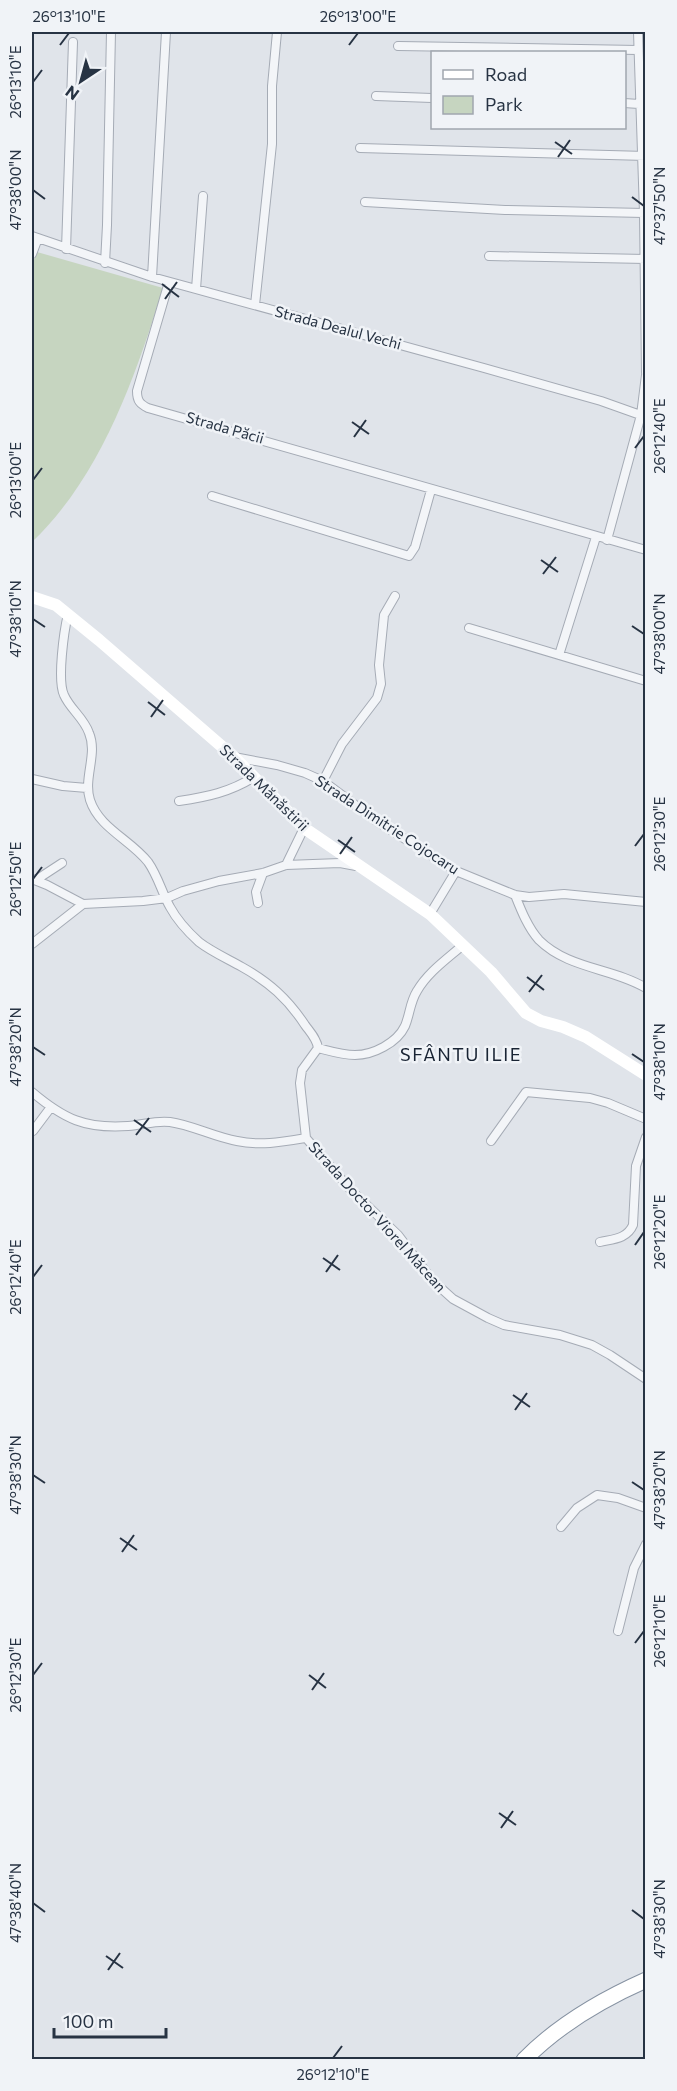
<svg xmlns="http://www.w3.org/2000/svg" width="677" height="2091" viewBox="0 0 677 2091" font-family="Commissioner,sans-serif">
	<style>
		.green { fill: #c6d5c0 }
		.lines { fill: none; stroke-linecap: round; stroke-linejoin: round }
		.street-casing { stroke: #a5abb5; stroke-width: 10 }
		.highway-casing { stroke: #8692a2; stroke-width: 17 }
		.street { stroke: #f3f5f8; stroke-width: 8 }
		.secondary { stroke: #fff; stroke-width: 12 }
		.highway { stroke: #fff; stroke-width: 15 }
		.ticks { fill: none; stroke: #273343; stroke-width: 2 }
		.labels { text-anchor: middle; stroke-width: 5; stroke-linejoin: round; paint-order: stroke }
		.street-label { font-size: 15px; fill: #273343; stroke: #f0f3f7 }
		.quarter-label { font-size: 18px; letter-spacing: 1.5px; fill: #192434; stroke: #f0f3f7 }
		.neatline { fill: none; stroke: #273343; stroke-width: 2 }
		.ticks-label { font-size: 15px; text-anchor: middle; fill: #273343 }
	</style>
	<rect width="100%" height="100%" fill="#e0e4ea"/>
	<!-- green -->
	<path class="green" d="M37,252L163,288C135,378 101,476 32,542V265Z"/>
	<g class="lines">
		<!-- street casing -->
		<g class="street-casing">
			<path id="street" d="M638,32L644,213L646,373
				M398,46L638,50
				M376,96L432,98
				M624,103L639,104
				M360,148L646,156
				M365,202L505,210L644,213
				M32,236L152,277L484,368L601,401L646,417
				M66,249L73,42
				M32,254L38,238
				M489,256L646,259
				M105,263L107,225L111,32
				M152,277L166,32
				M169,282L137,391C137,401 140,404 148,408L646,550
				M196,289L203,196
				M255,305L272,144V86L277,32
				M212,496L409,556L415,547L431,490
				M607,540L641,415L646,375
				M68,614C64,631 57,680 64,695C70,709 84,718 89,733C98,754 83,778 90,800C99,828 131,840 148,862C158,876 162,893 170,907C177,920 188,932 199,942C212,952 228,959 242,967C269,982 288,999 305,1025C310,1032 317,1039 318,1048C330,1051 342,1055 355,1055C373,1055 397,1043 405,1026C410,1014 410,1002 417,991C428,972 447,959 463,945
				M469,628L646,681
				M559,655L596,537
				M234,757L277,765L305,773L323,781L378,822L456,871L515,895L529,897L564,894L646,902
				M32,779L63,786L87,788
				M323,781L342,744L377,698L381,684L379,665L384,615L395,596
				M179,801C207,797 230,792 254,777
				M286,865L304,828
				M32,879L47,885L83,904L143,901L167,898L183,891L219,881L263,873L286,865L340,863L356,866
				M36,880L62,863
				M515,895C521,910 528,928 539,940C568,969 613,968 646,988
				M258,903L256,892L263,873
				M430,914L456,871
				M32,944L83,904
				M318,1048L302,1070L300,1083L306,1138L350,1189L398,1235L433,1281L453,1299L488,1318L504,1325L560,1335L592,1345L610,1355L646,1379
				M32,1092C64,1119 85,1129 128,1126C143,1125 156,1120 170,1122C192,1125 214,1137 237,1141C260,1146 282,1142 306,1138
				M33,1131L51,1107
				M491,1141L526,1092L590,1098L608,1103L646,1119
				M600,1242C613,1239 627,1239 633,1225L636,1166L646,1137
				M561,1527L577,1508L597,1495L618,1498L646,1508
				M618,1631L634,1568L646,1544"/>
		</g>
		<!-- highway casing -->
		<g class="highway-casing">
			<path id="highway" d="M524,2060C558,2025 601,2000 646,1980"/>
		</g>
		<!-- street -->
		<use href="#street" class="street"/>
		<!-- secondary -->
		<path class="secondary" d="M32,597L56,605L99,640L234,757L304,828L430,914L491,972L526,1013L541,1021L563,1027L586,1037L646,1075"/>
		<!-- highway -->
		<use href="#highway" class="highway"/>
	</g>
	<!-- ticks -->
	<path class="ticks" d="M60,45L69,33M349,45L358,33M33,82L42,70M555,142L572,154M558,157L570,140M33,190L45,199M632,197L644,206M162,284L179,297M165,299L177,282M352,422L369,434M354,437L366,420M635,448L644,436M33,480L42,468M541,560L558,572M543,574L556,557M33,619L45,627M632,626L644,634M148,702L165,715M151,717L163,700M338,840L355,852M635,846L644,834M340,854L352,837M33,879L42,867M527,977L544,990M529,992L542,975M33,1047L45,1055M632,1054L644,1062M134,1120L151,1132M136,1135L149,1118M635,1245L644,1232M323,1258L340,1270M326,1272L338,1255M33,1277L42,1265M513,1395L530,1407M515,1410L527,1393M33,1475L45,1483M632,1482L644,1490M120,1538L137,1550M122,1552L134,1535M635,1643L644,1631M33,1675L42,1663M309,1675L326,1688M312,1690L324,1673M499,1813L516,1825M501,1828L513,1811M33,1903L45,1912M632,1910L644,1919M106,1956L123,1968M108,1970L120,1953M333,2058L342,2046"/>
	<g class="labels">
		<!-- street labels -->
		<g class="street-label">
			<text transform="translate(338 328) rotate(15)" y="5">Strada Dealul Vechi</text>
			<text transform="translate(225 428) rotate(16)" y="5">Strada Păcii</text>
			<text transform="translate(264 788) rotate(44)" y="5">Strada Mănăstirii</text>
			<text transform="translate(387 825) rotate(33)" y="5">Strada Dimitrie Cojocaru</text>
			<text transform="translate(377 1217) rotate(48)" y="5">Strada Doctor Viorel Măcean</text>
		</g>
		<!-- quarter labels -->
		<g class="quarter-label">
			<text x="461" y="1061">SFÂNTU ILIE</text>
		</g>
	</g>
	<!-- border -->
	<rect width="677" height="2091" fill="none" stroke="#f0f3f7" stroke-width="66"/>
	<!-- legend -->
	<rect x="431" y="51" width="195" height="78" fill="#f0f3f7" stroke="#a0a6af" stroke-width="1.5"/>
	<rect x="443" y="70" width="30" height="9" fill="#ffffff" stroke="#a0a6af" stroke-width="1.5"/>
	<text x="485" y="81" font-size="18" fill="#273343">Road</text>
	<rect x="443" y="96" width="30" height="18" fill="#c6d5c0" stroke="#a0a6af" stroke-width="1.5"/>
	<text x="485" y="111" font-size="18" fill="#273343">Park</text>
	<!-- north arrow -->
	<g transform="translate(81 81) rotate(216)" stroke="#f0f3f7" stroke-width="4.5" paint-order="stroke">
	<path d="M0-4.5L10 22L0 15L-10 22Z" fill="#273343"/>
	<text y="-9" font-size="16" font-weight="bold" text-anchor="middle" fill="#273343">N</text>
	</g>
	<!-- scale -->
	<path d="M54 2028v9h112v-9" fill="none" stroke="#273343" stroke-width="3"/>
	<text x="63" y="2028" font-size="18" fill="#273343" stroke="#f0f3f7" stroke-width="4.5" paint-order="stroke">100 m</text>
	<rect x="33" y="33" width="611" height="2025" class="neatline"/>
	<g class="ticks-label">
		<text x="69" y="22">26°13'10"E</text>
		<text x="358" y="22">26°13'00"E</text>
		<text transform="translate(16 82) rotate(-90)" y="5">26°13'10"E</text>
		<text transform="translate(16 190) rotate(-90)" y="5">47°38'00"N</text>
		<text transform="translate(660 206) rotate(-90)" y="5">47°37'50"N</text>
		<text transform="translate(660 436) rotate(-90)" y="5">26°12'40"E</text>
		<text transform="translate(16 480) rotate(-90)" y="5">26°13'00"E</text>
		<text transform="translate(16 619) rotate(-90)" y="5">47°38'10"N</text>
		<text transform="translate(660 634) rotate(-90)" y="5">47°38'00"N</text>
		<text transform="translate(660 834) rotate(-90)" y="5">26°12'30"E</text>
		<text transform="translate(16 879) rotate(-90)" y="5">26°12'50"E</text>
		<text transform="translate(16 1047) rotate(-90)" y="5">47°38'20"N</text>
		<text transform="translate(660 1062) rotate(-90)" y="5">47°38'10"N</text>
		<text transform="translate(660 1232) rotate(-90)" y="5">26°12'20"E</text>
		<text transform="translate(16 1277) rotate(-90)" y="5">26°12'40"E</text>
		<text transform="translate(16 1475) rotate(-90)" y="5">47°38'30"N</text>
		<text transform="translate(660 1490) rotate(-90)" y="5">47°38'20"N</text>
		<text transform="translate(660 1631) rotate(-90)" y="5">26°12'10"E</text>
		<text transform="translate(16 1675) rotate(-90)" y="5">26°12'30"E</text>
		<text transform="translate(16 1903) rotate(-90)" y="5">47°38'40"N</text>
		<text transform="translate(660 1919) rotate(-90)" y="5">47°38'30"N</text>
		<text x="333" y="2080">26°12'10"E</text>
	</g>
</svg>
